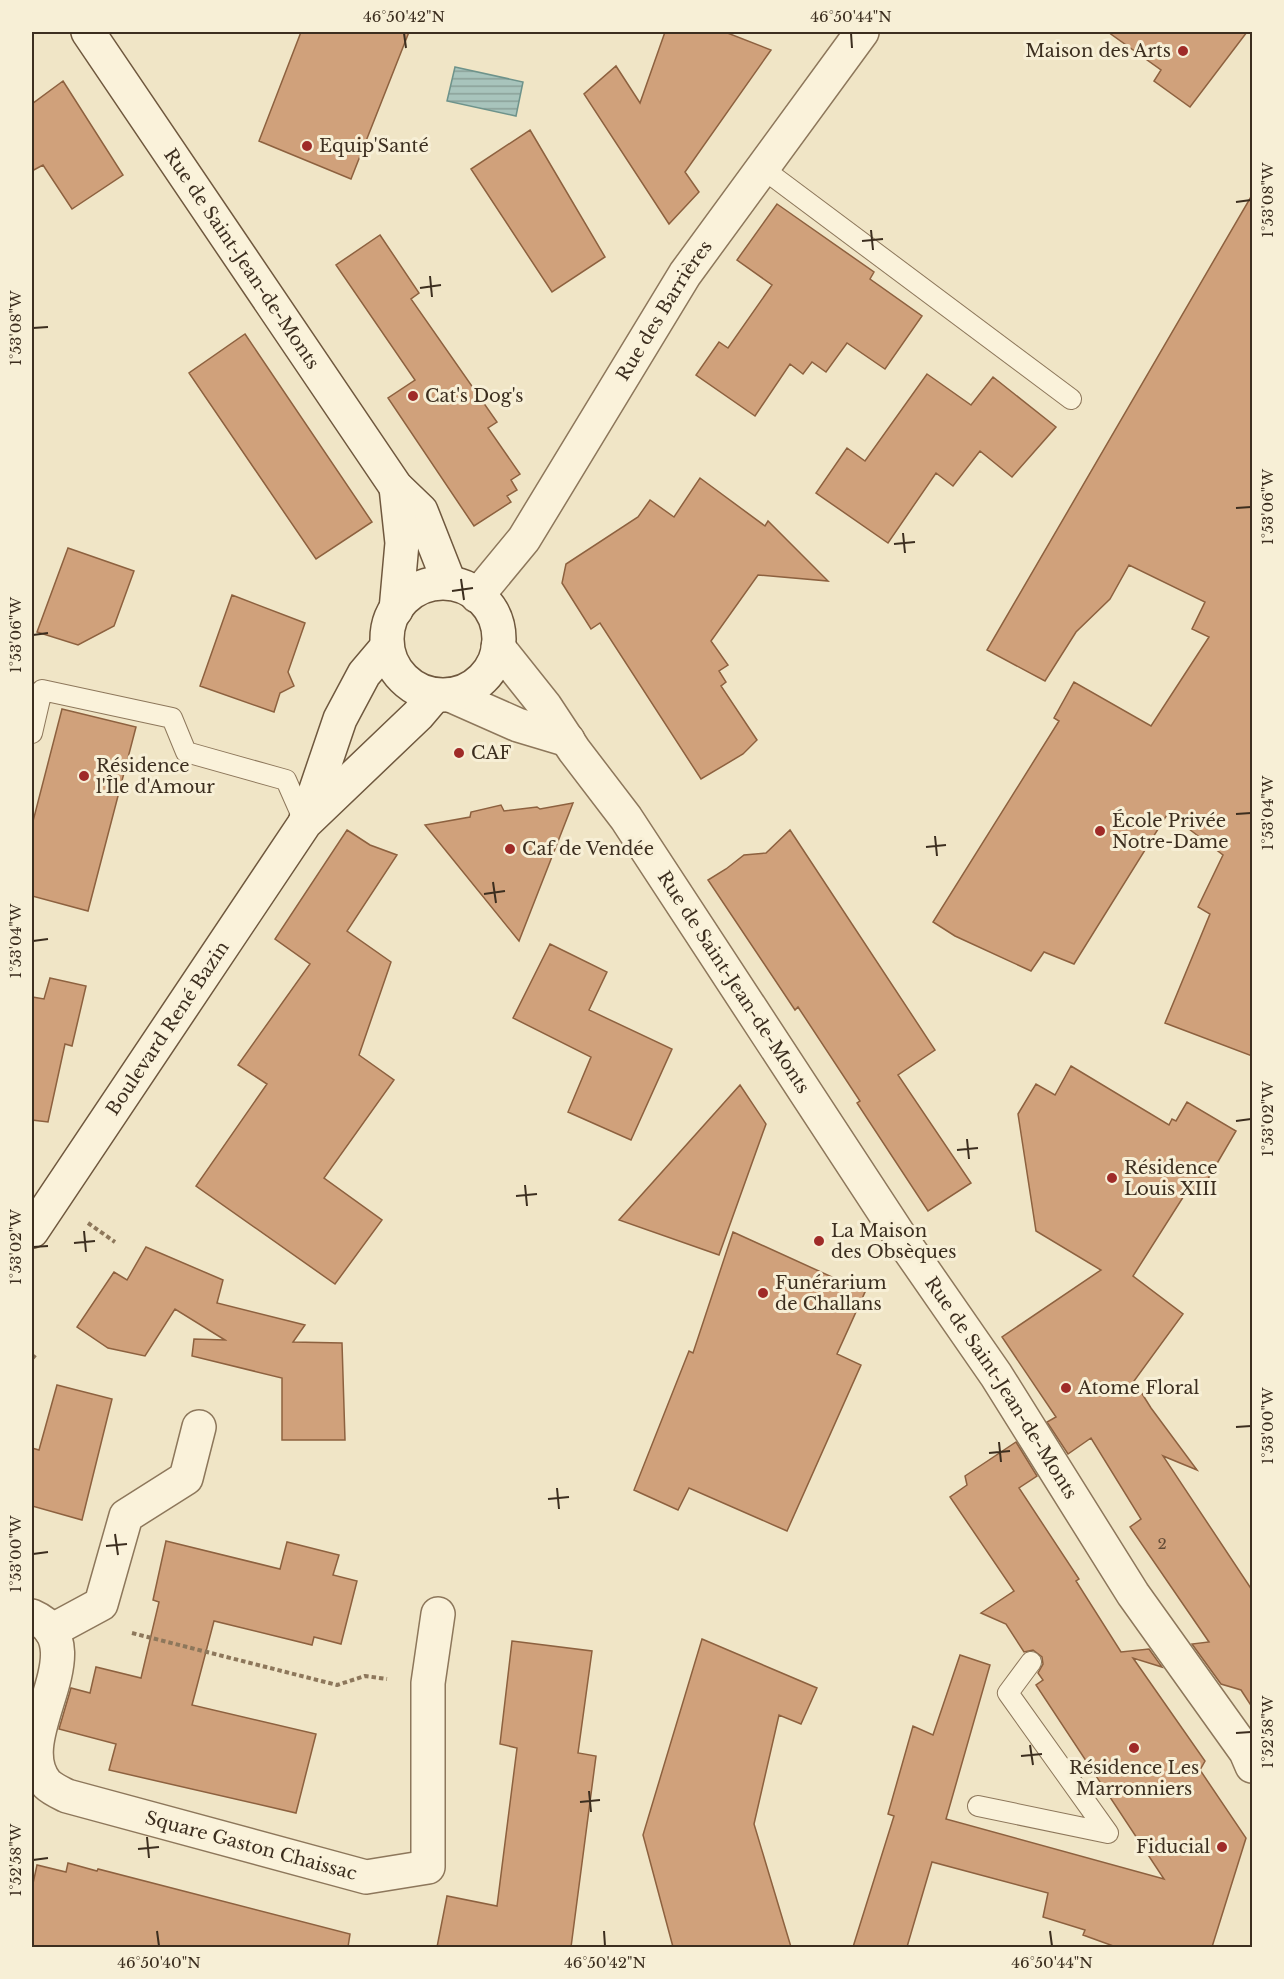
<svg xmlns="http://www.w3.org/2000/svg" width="1284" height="1979" viewBox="0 0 1284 1979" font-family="'Libre Baskerville',serif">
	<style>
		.water { fill: url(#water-rules); stroke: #6e938b; stroke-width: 1.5 }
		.building { fill: #d0a17b; stroke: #8d613f; stroke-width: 1.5 }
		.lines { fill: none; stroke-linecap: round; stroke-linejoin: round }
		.service-casing { stroke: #8d775b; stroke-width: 22 }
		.minor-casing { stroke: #8d775b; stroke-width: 36 }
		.tertiary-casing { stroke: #8d775b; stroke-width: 36 }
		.secondary-casing { stroke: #6f583e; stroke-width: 36 }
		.path { stroke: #8d775b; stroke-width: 4; stroke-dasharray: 4.5 3; stroke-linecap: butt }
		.service { stroke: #faf2da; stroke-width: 20 }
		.minor { stroke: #faf2da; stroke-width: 33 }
		.tertiary { stroke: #faf2da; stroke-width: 33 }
		.secondary { stroke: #faf2da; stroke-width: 33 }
		.ticks { fill: none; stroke: #3c2e1f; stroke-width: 2 }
		.poi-dot { fill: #9f2b28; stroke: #f7efd6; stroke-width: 2 }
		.labels { text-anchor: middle; stroke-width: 6; stroke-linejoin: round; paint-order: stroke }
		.number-label { font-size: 15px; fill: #614b36 }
		.poi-label { font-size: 18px; fill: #3c2e1f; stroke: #f7efd6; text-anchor: start }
		.street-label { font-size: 18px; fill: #3c2e1f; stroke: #f7efd6 }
		.neatline { fill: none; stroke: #3c2e1f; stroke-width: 2 }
		.ticks-label { font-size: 15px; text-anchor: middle; fill: #3c2e1f }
	</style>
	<defs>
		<pattern id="water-rules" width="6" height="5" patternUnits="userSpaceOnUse" patternTransform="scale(1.5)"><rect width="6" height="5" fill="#a8c4bc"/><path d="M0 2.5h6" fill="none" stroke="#8aa098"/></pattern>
	</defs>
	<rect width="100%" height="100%" fill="#f0e5c6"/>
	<!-- water -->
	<path class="water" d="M455,67L523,82L516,116L447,101Z"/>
	<!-- building -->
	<path class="building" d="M301,32H409L351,179L259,141Z
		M665,32H725L771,50L685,172L699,192L669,224L584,94L616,66L640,103Z
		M1108,32H1247L1190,107L1154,81L1161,70Z
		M63,81L123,175L72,209L43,165L32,171V104Z
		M530,130L605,257L552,292L471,169Z
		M1252,195V1056L1165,1023L1210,914L1198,907L1223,855L1168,813L1074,964L1044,952L1031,971L955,936L933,922L1059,721L1054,718L1074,682L1151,726L1209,637L1192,629L1205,602L1129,565L1110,599L1076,632L1045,681L987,650Z
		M777,204L874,272L870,279L922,316L885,369L847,343L826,372L812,362L803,374L790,364L755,416L696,375L719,342L728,348L772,285L737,260Z
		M380,235L419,293L411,299L497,422L488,428L520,474L511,480L517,490L507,496L511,502L474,526L388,398L415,380L336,265Z
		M245,334L372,522L316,559L189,373Z
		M927,374L971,405L993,377L1056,427L1012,477L980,451L953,486L936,473L888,543L816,493L847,448L865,461Z
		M700,478L765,526L768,521L828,581L758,575L711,641L728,665L719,671L726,682L721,686L757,740L743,754L701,779L600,623L591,629L562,583L566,564L638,517L650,500L674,517Z
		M68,548L134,571L114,626L78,645L37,632Z
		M232,595L305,623L288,672L294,686L280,693L274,712L200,686Z
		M62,709L136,727L88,911L32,896V825Z
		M573,803L519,941L425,825L470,817L471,812L501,805L504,811L537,807L540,809Z
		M347,830L370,845L397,855L347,931L391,962L359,1055L394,1080L324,1178L382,1220L335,1284L196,1186L267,1084L238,1065L310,964L275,939Z
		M790,830L935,1050L898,1075L971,1183L928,1211L857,1103L860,1101L798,1007L795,1010L708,880L726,869L744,855L766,853Z
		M550,944L607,972L589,1010L672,1049L631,1140L568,1112L591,1057L513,1018Z
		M50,978L86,986L72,1046L65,1044L48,1122L32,1120V997L44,999Z
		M1071,1066L1169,1125L1172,1119L1176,1121L1187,1102L1236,1131L1198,1196L1187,1191L1133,1276L1183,1314L1134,1381L1151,1408L1197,1470L1163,1456L1252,1590V1707L1241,1690L1221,1684L1192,1644L1209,1642L1130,1527L1141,1519L1091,1438L1068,1454L1047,1422L1056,1417L1002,1337L1101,1270L1036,1231L1018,1114L1036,1084L1055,1095Z
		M740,1085L766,1124L719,1255L619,1220Z
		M733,1232L865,1292L837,1354L861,1365L787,1531L689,1488L678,1510L634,1490L689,1351L693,1353Z
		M146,1247L223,1280L217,1303L305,1325L293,1342L342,1343L345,1440H282V1378L192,1356L194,1339L225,1340L175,1309L145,1356L108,1348L77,1327L114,1272L127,1280Z
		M57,1385L112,1399L82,1520L32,1506V1448L39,1450Z
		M1016,1442L1037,1476L1019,1488L1079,1579L1076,1581L1121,1652L1149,1649L1162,1667L1133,1658L1205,1761L1200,1770L1246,1838L1212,1947H1116L1083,1935L1085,1930L1043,1917L1048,1893L932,1862L907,1947H853L894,1816L888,1814L913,1726L933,1735L960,1655L990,1665L946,1819L1164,1879L1036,1685L1043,1680L1038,1673L1043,1664L1042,1657L1033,1650L1024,1652L1006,1624L981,1613L1014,1591L950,1497L967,1485L965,1476Z
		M166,1541L280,1569L287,1542L339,1555L333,1575L357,1581L341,1644L314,1637L312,1645L214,1621L192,1705L316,1734L296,1813L109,1770L116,1744L59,1729L71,1688L90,1693L96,1667L141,1678L159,1602L153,1600Z
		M702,1639L817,1688L801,1724L779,1715L754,1824L791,1947H673L643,1835Z
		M512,1641L592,1651L578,1753L596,1756L571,1947H437L447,1896L497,1906L517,1748L500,1744Z
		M68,1863L97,1871L98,1869L350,1934L348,1947H32V1888L37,1865L66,1872Z"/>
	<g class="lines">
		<!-- service casing -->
		<g class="service-casing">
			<path id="service" d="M762,168L1071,399
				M32,733L42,690L172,718L186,752L286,780L305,823
				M978,1806L1108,1833L1008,1693L1031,1662"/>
		</g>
		<!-- minor casing -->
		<g class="minor-casing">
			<g id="minor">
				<path id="s1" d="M477,596L524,539L685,274L862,32"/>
				<path id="s2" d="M32,1616C100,1646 6,1739 47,1784C52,1789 61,1793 67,1796L366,1877L428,1867V1683L438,1614"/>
				<path d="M51,1631L101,1604L126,1516L186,1478L199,1427"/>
			</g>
		</g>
		<!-- tertiary casing -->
		<g class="tertiary-casing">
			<g id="tertiary">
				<path id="s3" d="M498,647L545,706L574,750L626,818L901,1238L996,1375L1133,1594L1246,1752L1252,1766"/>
				<path d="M450,695L518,725L568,740"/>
			</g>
		</g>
		<!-- secondary casing -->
		<g class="secondary-casing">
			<g id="secondary">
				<path id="s4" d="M88,32L396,487L421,511L449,582"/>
				<path d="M396,487L402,543L396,610"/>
				<circle cx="443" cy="639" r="56"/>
				<path d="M306,819L340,719L364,674L386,648"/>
				<path id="s5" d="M32,1231L305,823L418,715L435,695"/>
			</g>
		</g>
		<!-- path -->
		<path class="path" d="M88,1223L115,1242
			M32,1355L37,1359
			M132,1633L337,1685L365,1676L387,1679"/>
		<!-- service -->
		<use href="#service" class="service"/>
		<!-- minor -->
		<use href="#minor" class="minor"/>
		<!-- tertiary -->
		<use href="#tertiary" class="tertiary"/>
		<!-- secondary -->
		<use href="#secondary" class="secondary"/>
	</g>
	<!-- ticks -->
	<path class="ticks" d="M404,33L406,48M851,33L852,48M1236,202L1251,200M871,230L873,250M862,241L883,239M430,276L432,297M420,288L441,285M33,328L48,327M1236,508L1251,507M903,533L905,553M894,544L915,542M461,579L464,600M452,591L473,588M33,635L48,633M1236,814L1251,813M935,836L937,856M926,847L946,845M493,882L496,903M484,894L505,891M33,941L48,939M1236,1121L1251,1119M967,1139L969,1159M957,1150L978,1148M525,1185L527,1206M516,1196L537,1194M84,1231L86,1252M74,1243L95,1241M33,1247L48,1246M1236,1427L1251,1426M999,1442L1001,1462M989,1453L1010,1451M557,1488L559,1509M548,1499L569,1497M115,1534L118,1555M106,1546L127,1544M33,1554L48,1552M1236,1733L1251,1732M1030,1745L1033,1765M1021,1756L1042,1754M589,1791L591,1812M580,1802L600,1800M147,1837L149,1858M138,1849L159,1847M33,1860L48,1858M157,1931L159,1946M604,1931L605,1946M1050,1931L1052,1946"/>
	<!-- markers -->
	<g class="poi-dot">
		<circle cx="1183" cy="51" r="6"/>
		<circle cx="307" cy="146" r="6"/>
		<circle cx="413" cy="396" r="6"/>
		<circle cx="459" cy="753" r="6"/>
		<circle cx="84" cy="776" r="6"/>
		<circle cx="1100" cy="831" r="6"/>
		<circle cx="510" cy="849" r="6"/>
		<circle cx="1112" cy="1178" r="6"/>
		<circle cx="819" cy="1241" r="6"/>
		<circle cx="763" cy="1293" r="6"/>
		<circle cx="1066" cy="1388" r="6"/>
		<circle cx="1134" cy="1748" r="6"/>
		<circle cx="1222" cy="1847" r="6"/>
	</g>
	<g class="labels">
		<!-- number labels -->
		<g class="number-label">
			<text x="1162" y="1549">2</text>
		</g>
		<!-- poi labels -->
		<g class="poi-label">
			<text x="1171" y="57" text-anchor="end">Maison des Arts</text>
			<text x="319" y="152">Equip'Santé</text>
			<text x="425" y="402">Cat's Dog's</text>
			<text x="471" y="759">CAF</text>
			<text x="96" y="772">Résidence<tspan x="96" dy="21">l'Île d'Amour</tspan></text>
			<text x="1112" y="827">École Privée<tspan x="1112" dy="21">Notre-Dame</tspan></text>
			<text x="522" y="855">Caf de Vendée</text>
			<text x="1124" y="1174">Résidence<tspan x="1124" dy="21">Louis XIII</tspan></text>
			<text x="831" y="1237">La Maison<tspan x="831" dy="21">des Obsèques</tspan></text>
			<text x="775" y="1289">Funérarium<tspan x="775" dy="21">de Challans</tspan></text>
			<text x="1078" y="1394">Atome Floral</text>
			<text x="1134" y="1774" text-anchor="middle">Résidence Les<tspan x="1134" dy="21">Marronniers</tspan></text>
			<text x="1210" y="1853" text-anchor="end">Fiducial</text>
		</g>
		<!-- street labels -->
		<g class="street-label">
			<text dy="6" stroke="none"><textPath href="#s4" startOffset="274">Rue de Saint-Jean-de-Monts</textPath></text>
			<text dy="6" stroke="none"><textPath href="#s1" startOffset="342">Rue des Barrières</textPath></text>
			<text dy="6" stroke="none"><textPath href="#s3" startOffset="410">Rue de Saint-Jean-de-Monts</textPath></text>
			<text dy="6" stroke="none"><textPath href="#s5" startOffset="244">Boulevard René Bazin</textPath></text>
			<text dy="6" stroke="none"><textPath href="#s3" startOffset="896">Rue de Saint-Jean-de-Monts</textPath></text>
			<text dy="6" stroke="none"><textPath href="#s2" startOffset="398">Square Gaston Chaissac</textPath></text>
		</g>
	</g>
	<!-- border -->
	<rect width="1284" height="1979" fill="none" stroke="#f7efd6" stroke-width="66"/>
	<rect x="33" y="33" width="1218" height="1913" class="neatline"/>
	<g class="ticks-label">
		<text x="404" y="22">46°50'42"N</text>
		<text x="851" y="22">46°50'44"N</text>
		<text transform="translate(1268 200) rotate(-90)" y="5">1°53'08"W</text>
		<text transform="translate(16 328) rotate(-90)" y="5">1°53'08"W</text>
		<text transform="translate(1268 507) rotate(-90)" y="5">1°53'06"W</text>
		<text transform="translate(16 635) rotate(-90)" y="5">1°53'06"W</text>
		<text transform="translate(1268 813) rotate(-90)" y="5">1°53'04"W</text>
		<text transform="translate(16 941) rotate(-90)" y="5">1°53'04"W</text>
		<text transform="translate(1268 1119) rotate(-90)" y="5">1°53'02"W</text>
		<text transform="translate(16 1247) rotate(-90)" y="5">1°53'02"W</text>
		<text transform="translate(1268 1426) rotate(-90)" y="5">1°53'00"W</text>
		<text transform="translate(16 1554) rotate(-90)" y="5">1°53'00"W</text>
		<text transform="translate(1268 1732) rotate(-90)" y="5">1°52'58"W</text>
		<text transform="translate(16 1860) rotate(-90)" y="5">1°52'58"W</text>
		<text x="159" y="1968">46°50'40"N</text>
		<text x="605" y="1968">46°50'42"N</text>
		<text x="1052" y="1968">46°50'44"N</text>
	</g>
</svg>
